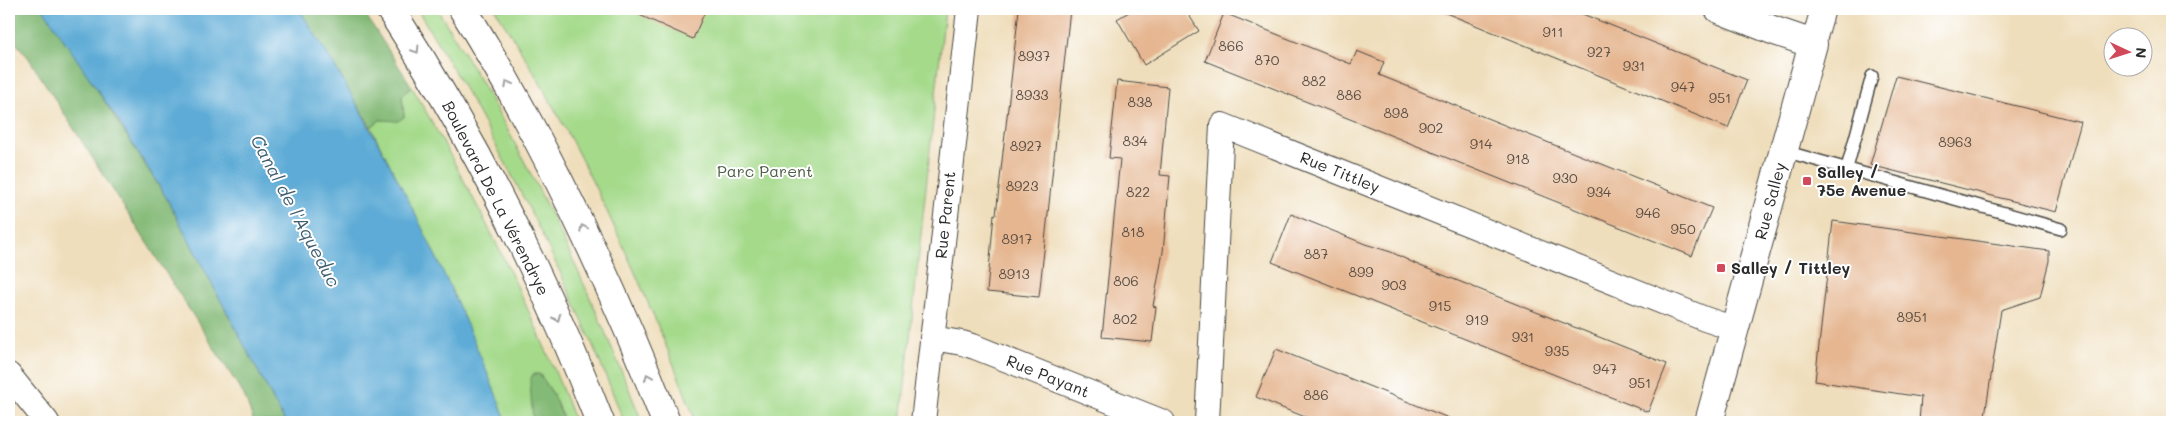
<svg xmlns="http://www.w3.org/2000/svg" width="2181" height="431" viewBox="0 0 2181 431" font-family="Mali,sans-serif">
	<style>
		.green { fill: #a5da8b; stroke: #68825b }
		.forest { fill: #84ba77; stroke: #587251 }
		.water { fill: #5dabd6; stroke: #446b80 }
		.building { fill: #e5b690 }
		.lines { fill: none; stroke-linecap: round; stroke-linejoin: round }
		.service-casing { stroke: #484641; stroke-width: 14 }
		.minor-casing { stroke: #484641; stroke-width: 26 }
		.tertiary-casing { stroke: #484641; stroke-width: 30 }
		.secondary-casing { stroke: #484641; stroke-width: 30 }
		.service { stroke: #fff; stroke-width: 11 }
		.minor { stroke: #fff; stroke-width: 24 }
		.tertiary { stroke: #fff; stroke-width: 28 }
		.secondary { stroke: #fff; stroke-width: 28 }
		.oneway { stroke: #a0a0a0 }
		.poi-dot { fill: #d1495b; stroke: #fff; stroke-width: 2 }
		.labels { text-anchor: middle; stroke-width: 4; stroke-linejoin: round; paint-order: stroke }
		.number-label { font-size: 14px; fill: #5a4e44 }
		.park-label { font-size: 16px; fill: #506048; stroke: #fff }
		.street-label { font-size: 16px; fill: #2b2b2b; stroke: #fff }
		.poi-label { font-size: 16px; font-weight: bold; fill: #2b2b2b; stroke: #fff; text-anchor: start }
		.water-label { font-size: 18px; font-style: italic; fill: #3f5e6f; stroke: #fff }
	</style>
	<rect width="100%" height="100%" fill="#fff"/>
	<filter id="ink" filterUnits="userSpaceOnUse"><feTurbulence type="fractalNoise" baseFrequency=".02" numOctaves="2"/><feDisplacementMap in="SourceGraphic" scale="10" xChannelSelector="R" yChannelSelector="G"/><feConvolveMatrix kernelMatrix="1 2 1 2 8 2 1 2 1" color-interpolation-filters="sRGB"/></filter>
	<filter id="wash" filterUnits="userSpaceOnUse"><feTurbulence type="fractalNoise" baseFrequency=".0096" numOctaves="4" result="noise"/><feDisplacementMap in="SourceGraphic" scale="20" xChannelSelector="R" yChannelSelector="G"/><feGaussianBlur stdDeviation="1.12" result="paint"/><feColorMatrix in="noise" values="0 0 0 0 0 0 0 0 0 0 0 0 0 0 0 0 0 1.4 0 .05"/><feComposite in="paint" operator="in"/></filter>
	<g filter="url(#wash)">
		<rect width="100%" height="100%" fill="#efdebc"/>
		<!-- green -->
		<path class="green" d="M417,9H437C519,139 586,279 642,422H624C569,278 498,141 417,9Z
			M495,9H945L901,422H696C642,280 578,137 495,9Z
			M412,87C474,195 531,306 575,422H565L551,391L540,374L533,404V422H507L452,291L371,127L380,120L404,117L402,95Z"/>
		<!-- forest -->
		<path class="forest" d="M9,9H43L54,23L166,197L285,422H254L244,395L28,57L9,35Z
			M299,9H362L412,87L402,95L404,117L398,121L380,120L371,127Z
			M533,374H539L551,391L565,422H533L530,381Z"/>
		<!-- water -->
		<path class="water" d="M43,9H299C383,139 451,278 507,422H285L166,197L117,119Z"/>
		<g id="blocks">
			<!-- building -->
			<path class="building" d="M626,9H706L693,39Z
				M1019,9H1070L1039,297L987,292L994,214L996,215Z
				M1134,9H1185L1199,31L1144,65L1117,19Z
				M1436,9H1570L1747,80L1728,128Z
				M1224,13L1351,64L1357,51L1384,62L1379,75L1712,208L1692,256L1205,61Z
				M1896,76L2081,122L2056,212L1870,165Z
				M1117,81L1168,87L1160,175L1170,176L1163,252L1153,306L1156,307L1152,342L1102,337L1120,159L1109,158Z
				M1291,214L1365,244L1391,252L1418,265L1667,364L1648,412L1272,262Z
				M1833,221L2049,251V261L2040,297L2001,310L1984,422H1919L1921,397L1815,381Z
				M1276,349L1456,421V422H1319L1287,410L1256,397Z"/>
		</g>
	</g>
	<g filter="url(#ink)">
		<use href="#blocks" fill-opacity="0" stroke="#484641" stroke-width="1"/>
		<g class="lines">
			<!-- service casing -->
			<g class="service-casing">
				<path id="service" d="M1784,151L2061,229
					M1847,168L1872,76"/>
			</g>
			<!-- minor casing -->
			<g class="minor-casing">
				<path id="minor" d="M1813,44L1823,9
					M932,338L962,343L975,347L1163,422
					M9,375L47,422
					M923,422L969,9
					M1207,422L1222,125L1705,319L1735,329"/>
			</g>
			<!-- tertiary casing -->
			<g class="tertiary-casing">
				<path id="tertiary" d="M1709,422L1813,44L1775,31L1719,9"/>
			</g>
			<!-- secondary casing -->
			<g class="secondary-casing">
				<path id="secondary" d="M390,9C474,139 544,278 600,422
					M463,9C544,140 610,279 666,422"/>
			</g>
			<!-- service -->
			<use href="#service" class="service"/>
			<!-- minor -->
			<use href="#minor" class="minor"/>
			<!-- tertiary -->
			<use href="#tertiary" class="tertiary"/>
			<!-- secondary -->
			<use href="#secondary" class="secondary"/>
		</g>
		<!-- one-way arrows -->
		<defs><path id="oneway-chevron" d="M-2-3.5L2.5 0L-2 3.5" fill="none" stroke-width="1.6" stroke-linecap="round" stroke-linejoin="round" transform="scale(1.25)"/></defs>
		<g class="oneway">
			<use href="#oneway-chevron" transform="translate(416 50) rotate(58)"/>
			<use href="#oneway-chevron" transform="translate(508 84) rotate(-118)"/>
			<use href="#oneway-chevron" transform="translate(583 228) rotate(-115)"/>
			<use href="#oneway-chevron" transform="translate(557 318) rotate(66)"/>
			<use href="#oneway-chevron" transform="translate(648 377) rotate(-112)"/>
		</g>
	</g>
	<!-- markers -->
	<g class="poi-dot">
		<rect x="1802" y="176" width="10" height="10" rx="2.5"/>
		<rect x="1716" y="263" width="10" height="10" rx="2.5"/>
	</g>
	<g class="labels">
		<!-- number labels -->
		<g class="number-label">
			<text x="1553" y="37">911</text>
			<text x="1231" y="51">866</text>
			<text x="1599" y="57">927</text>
			<text x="1034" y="61">8937</text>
			<text x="1267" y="65">870</text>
			<text x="1634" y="71">931</text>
			<text x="1314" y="86">882</text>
			<text x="1683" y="92">947</text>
			<text x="1032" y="100">8933</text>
			<text x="1349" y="100">886</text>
			<text x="1720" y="103">951</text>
			<text x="1140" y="107">838</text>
			<text x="1396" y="118">898</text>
			<text x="1431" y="133">902</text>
			<text x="1135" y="146">834</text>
			<text x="1955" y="147">8963</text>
			<text x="1481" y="149">914</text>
			<text x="1026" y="151">8927</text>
			<text x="1518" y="164">918</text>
			<text x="1565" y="183">930</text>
			<text x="1022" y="191">8923</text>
			<text x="1138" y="197">822</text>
			<text x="1599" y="197">934</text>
			<text x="1648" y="218">946</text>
			<text x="1683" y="234">950</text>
			<text x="1133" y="237">818</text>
			<text x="1017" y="244">8917</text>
			<text x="1316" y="259">887</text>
			<text x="1361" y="277">899</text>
			<text x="1014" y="279">8913</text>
			<text x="1126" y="286">806</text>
			<text x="1394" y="290">903</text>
			<text x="1440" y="311">915</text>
			<text x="1912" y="322">8951</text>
			<text x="1125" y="324">802</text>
			<text x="1477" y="325">919</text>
			<text x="1523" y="342">931</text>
			<text x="1557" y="356">935</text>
			<text x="1605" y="374">947</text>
			<text x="1640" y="388">951</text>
			<text x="1316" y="400">886</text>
		</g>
		<!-- park labels -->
		<g class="park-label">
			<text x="765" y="177">Parc Parent</text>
		</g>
		<!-- street labels -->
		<g class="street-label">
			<text transform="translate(1340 172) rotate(22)" y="6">Rue Tittley</text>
			<text transform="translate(496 198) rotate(63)" y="6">Boulevard De La Vérendrye</text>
			<text transform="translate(1770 201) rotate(-75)" y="6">Rue Salley</text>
			<text transform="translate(945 215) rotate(-84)" y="6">Rue Parent</text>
			<text transform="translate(1048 376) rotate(22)" y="6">Rue Payant</text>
		</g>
		<!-- poi labels -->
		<g class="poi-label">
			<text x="1817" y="178">Salley /<tspan x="1817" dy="18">75e Avenue</tspan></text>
			<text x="1731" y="274">Salley / Tittley</text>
		</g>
		<!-- water labels -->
		<g class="water-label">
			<text transform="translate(295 211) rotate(62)" y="6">Canal de l'Aqueduc</text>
		</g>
	</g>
	<!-- margin -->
	<rect width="2181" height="431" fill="none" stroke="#fff" stroke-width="30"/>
	<!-- north arrow -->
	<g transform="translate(2128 52) rotate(94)"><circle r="24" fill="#ffffff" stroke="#aaaaaa"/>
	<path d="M0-4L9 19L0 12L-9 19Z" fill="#d1495b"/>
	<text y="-8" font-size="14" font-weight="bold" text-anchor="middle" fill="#2b2b2b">N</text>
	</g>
</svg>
